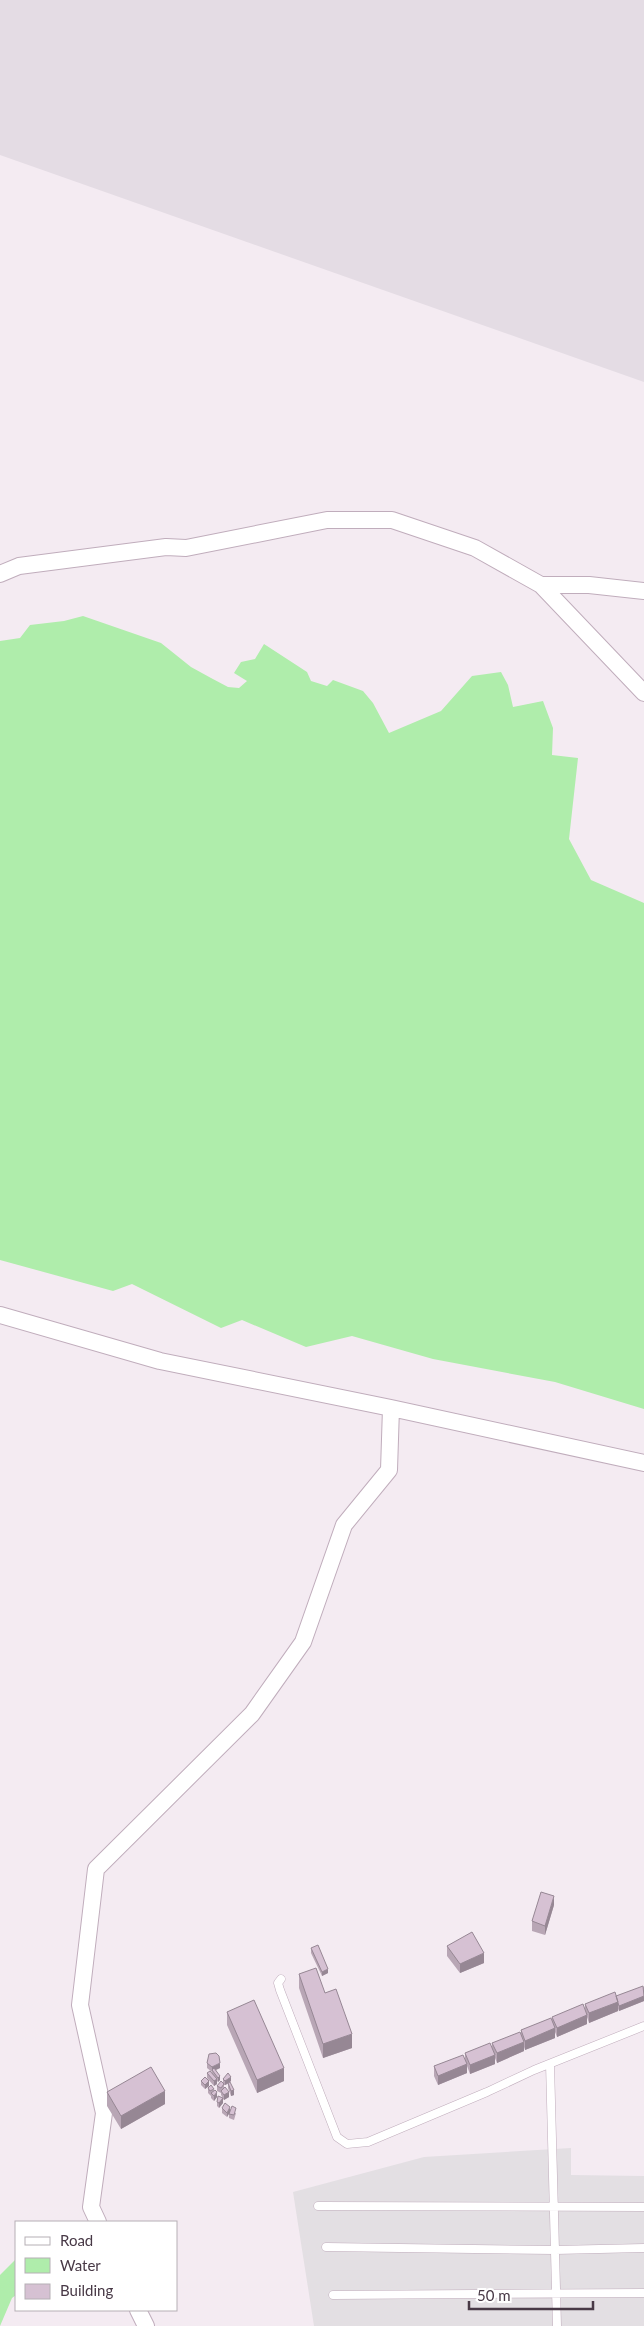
<svg xmlns="http://www.w3.org/2000/svg" width="644" height="2326" viewBox="0 0 644 2326" font-family="Lato,sans-serif">
	<style>
		.industrial { fill: #e4dce4 }
		.parking { fill: #e3dfe3 }
		.water { fill: #afedab }
		.lines { fill: none; stroke-linecap: round; stroke-linejoin: round }
		.service-casing { stroke: #c0adbc; stroke-width: 9 }
		.minor-casing { stroke: #c0adbc; stroke-width: 18 }
		.service { stroke: #fff; stroke-width: 8 }
		.minor { stroke: #fff; stroke-width: 16 }
		.wall { fill: #b8a6b5 }
		.shaded-wall { fill: #968794 }
		.building { fill: #d6c1d3; stroke: #968794 }
	</style>
	<rect width="100%" height="100%" fill="#f4ebf2"/>
	<!-- industrial -->
	<path class="industrial" d="M0,0H644V382L0,155Z"/>
	<!-- parking -->
	<path class="parking" d="M571,2148V2175L644,2176V2326H314L293,2192L424,2157Z"/>
	<!-- water -->
	<path class="water" d="M83,616L161,643L191,667L211,678L228,687L239,688L247,681L234,673L241,662L255,659L264,644L307,672L311,681L327,686L333,680L363,691L373,703L389,733L441,711L472,676L501,672L508,685L513,707L543,701L553,728L552,755L578,758L569,839L591,880L644,903V1409L555,1382L433,1359L352,1336L306,1347L242,1320L221,1328L132,1284L113,1291L0,1260V641L20,638L30,625L64,621Z
		M16,2259V2295L12,2298L0,2326V2275Z"/>
	<g class="lines">
		<!-- service casing -->
		<g class="service-casing">
			<path id="service" d="M281,1979L278,1983L280,1990L337,2137L347,2144L368,2142L487,2092L534,2070L644,2026
				M550,2064L557,2326
				M318,2206L644,2207
				M326,2247L555,2250L644,2248
				M333,2295L644,2293"/>
		</g>
		<!-- minor casing -->
		<g class="minor-casing">
			<path id="minor" d="M0,574L19,566L166,547L186,548L327,520H392L475,548L541,585L644,693
				M541,585H589L644,591
				M0,1315L160,1361L391,1408L644,1463
				M98,2222L91,2207L104,2113L80,2005L96,1869L252,1714L303,1642L344,1525L389,1470L391,1408
				M138,2310L146,2326"/>
		</g>
		<!-- service -->
		<use href="#service" class="service"/>
		<!-- minor -->
		<use href="#minor" class="minor"/>
	</g>
	<!-- wall -->
	<path class="wall" d="M554,1905L545,1935L532,1931V1921Z
		M447,1946L484,1963L460,1973L447,1956Z
		M311,1948L328,1973L322,1976L311,1953Z
		M299,1974L325,1993L352,2048L323,2058L299,1988Z
		M644,1980V2001L619,2011L618,2009V2011L589,2023L587,2017V2024L557,2037L555,2032V2038L525,2050L524,2047V2051L497,2063L495,2058V2064L470,2074L467,2066V2073L438,2085L434,2076V2066L465,2060V2053L492,2049V2043L521,2035V2030L552,2022V2017L585,2011V2004L616,1996L644,1987Z
		M227,2012L284,2081L257,2093L227,2025Z
		M207,2063L220,2068L216,2070L220,2080L218,2082L217,2081V2084L214,2086L207,2078V2073H212V2072L207,2068Z
		M223,2079L231,2081L229,2083L234,2095L231,2096L228,2088V2084L225,2085H224V2088L229,2097L224,2100L223,2099V2103L219,2108L217,2106V2102L223,2098L221,2095V2093L217,2091V2086L223,2083Z
		M201,2081L209,2086L205,2089L201,2085Z
		M208,2088L214,2090L217,2097L214,2101L211,2098V2096L208,2093Z
		M107,2092L165,2104L121,2129L107,2106Z
		M222,2108L236,2113L234,2120L229,2118V2114L227,2117L222,2113Z"/>
	<!-- shaded-wall -->
	<path class="shaded-wall" d="M554,1896V1905L545,1935V1926Z
		M484,1953V1963L460,1973V1964Z
		M328,1969V1973L322,1976V1972Z
		M644,1996V2001L619,2011V2006Z
		M618,2002V2011L589,2023V2013Z
		M587,2015V2024L557,2037V2028Z
		M555,2028V2038L525,2050V2041Z
		M352,2034V2048L323,2058V2044Z
		M524,2042V2051L497,2063V2053Z
		M495,2055V2064L470,2074V2065Z
		M220,2063V2068L213,2071L212,2070V2067Z
		M467,2064V2073L438,2085V2076Z
		M284,2068V2081L257,2093V2080Z
		M220,2076V2080L218,2082V2078Z
		M231,2077V2081L225,2085V2081Z
		M217,2079V2084L214,2086V2081Z
		M209,2081V2086L205,2089V2085Z
		M234,2090V2095L231,2096V2091Z
		M165,2091V2104L121,2129V2116Z
		M217,2092V2097L214,2101V2096Z
		M229,2092V2097L224,2100V2095Z
		M223,2098V2103L219,2108V2103Z
		M230,2107V2112L227,2117V2113Z"/>
	<!-- building -->
	<path class="building" d="M541,1892L554,1896L545,1926L532,1921Z
		M472,1932L484,1953L460,1964L447,1946Z
		M318,1945L328,1969L322,1972L311,1948Z
		M316,1968L325,1993L336,1989L352,2034L323,2044L299,1974Z
		M643,1986L644,1996L619,2006L616,1996Z
		M615,1992L618,2002L589,2013L585,2004Z
		M254,2000L284,2068L257,2080L227,2012Z
		M583,2004L587,2015L557,2028L552,2017Z
		M551,2018L555,2028L525,2041L521,2030Z
		M520,2032L524,2042L497,2053L492,2043Z
		M490,2043L495,2055L470,2065L465,2053Z
		M216,2053L219,2056L220,2063L212,2067L207,2063L209,2054Z
		M463,2055L467,2064L438,2076L434,2066Z
		M151,2067L165,2091L121,2116L107,2092Z
		M214,2068L220,2076L218,2078L212,2070Z
		M210,2071L217,2079L214,2081L207,2073Z
		M228,2073L231,2077L225,2081L223,2079Z
		M205,2077L209,2081L205,2085L201,2081Z
		M221,2081L224,2084L221,2088L217,2086Z
		M230,2082L234,2090L231,2091L228,2083Z
		M211,2085L214,2089L210,2091L208,2088Z
		M225,2087L229,2092L224,2095L221,2091Z
		M215,2090L217,2092L214,2096L211,2093Z
		M218,2096L223,2098L219,2103L217,2102Z
		M225,2103L230,2107L227,2113L222,2108Z
		M232,2106L236,2108L234,2115L229,2114Z"/>
	<!-- legend -->
	<rect x="15" y="2221" width="162" height="90" fill="#ffffff" stroke="#b6b0b5"/>
	<rect x="25" y="2237" width="25" height="8" fill="#ffffff" stroke="#b6b0b5"/>
	<text x="60" y="2246" font-size="15" fill="#483946">Road</text>
	<rect x="25" y="2258" width="25" height="15" fill="#afedab" stroke="#b6b0b5"/>
	<text x="60" y="2271" font-size="15" fill="#483946">Water</text>
	<rect x="25" y="2284" width="25" height="15" fill="#d6c1d3" stroke="#b6b0b5"/>
	<text x="60" y="2296" font-size="15" fill="#483946">Building</text>
	<!-- scale -->
	<path d="M469 2301v8h124v-8" fill="none" stroke="#483946" stroke-width="2.5"/>
	<text x="477" y="2301" font-size="15" fill="#483946" stroke="#ffffff" stroke-width="4" paint-order="stroke">50 m</text>
</svg>
